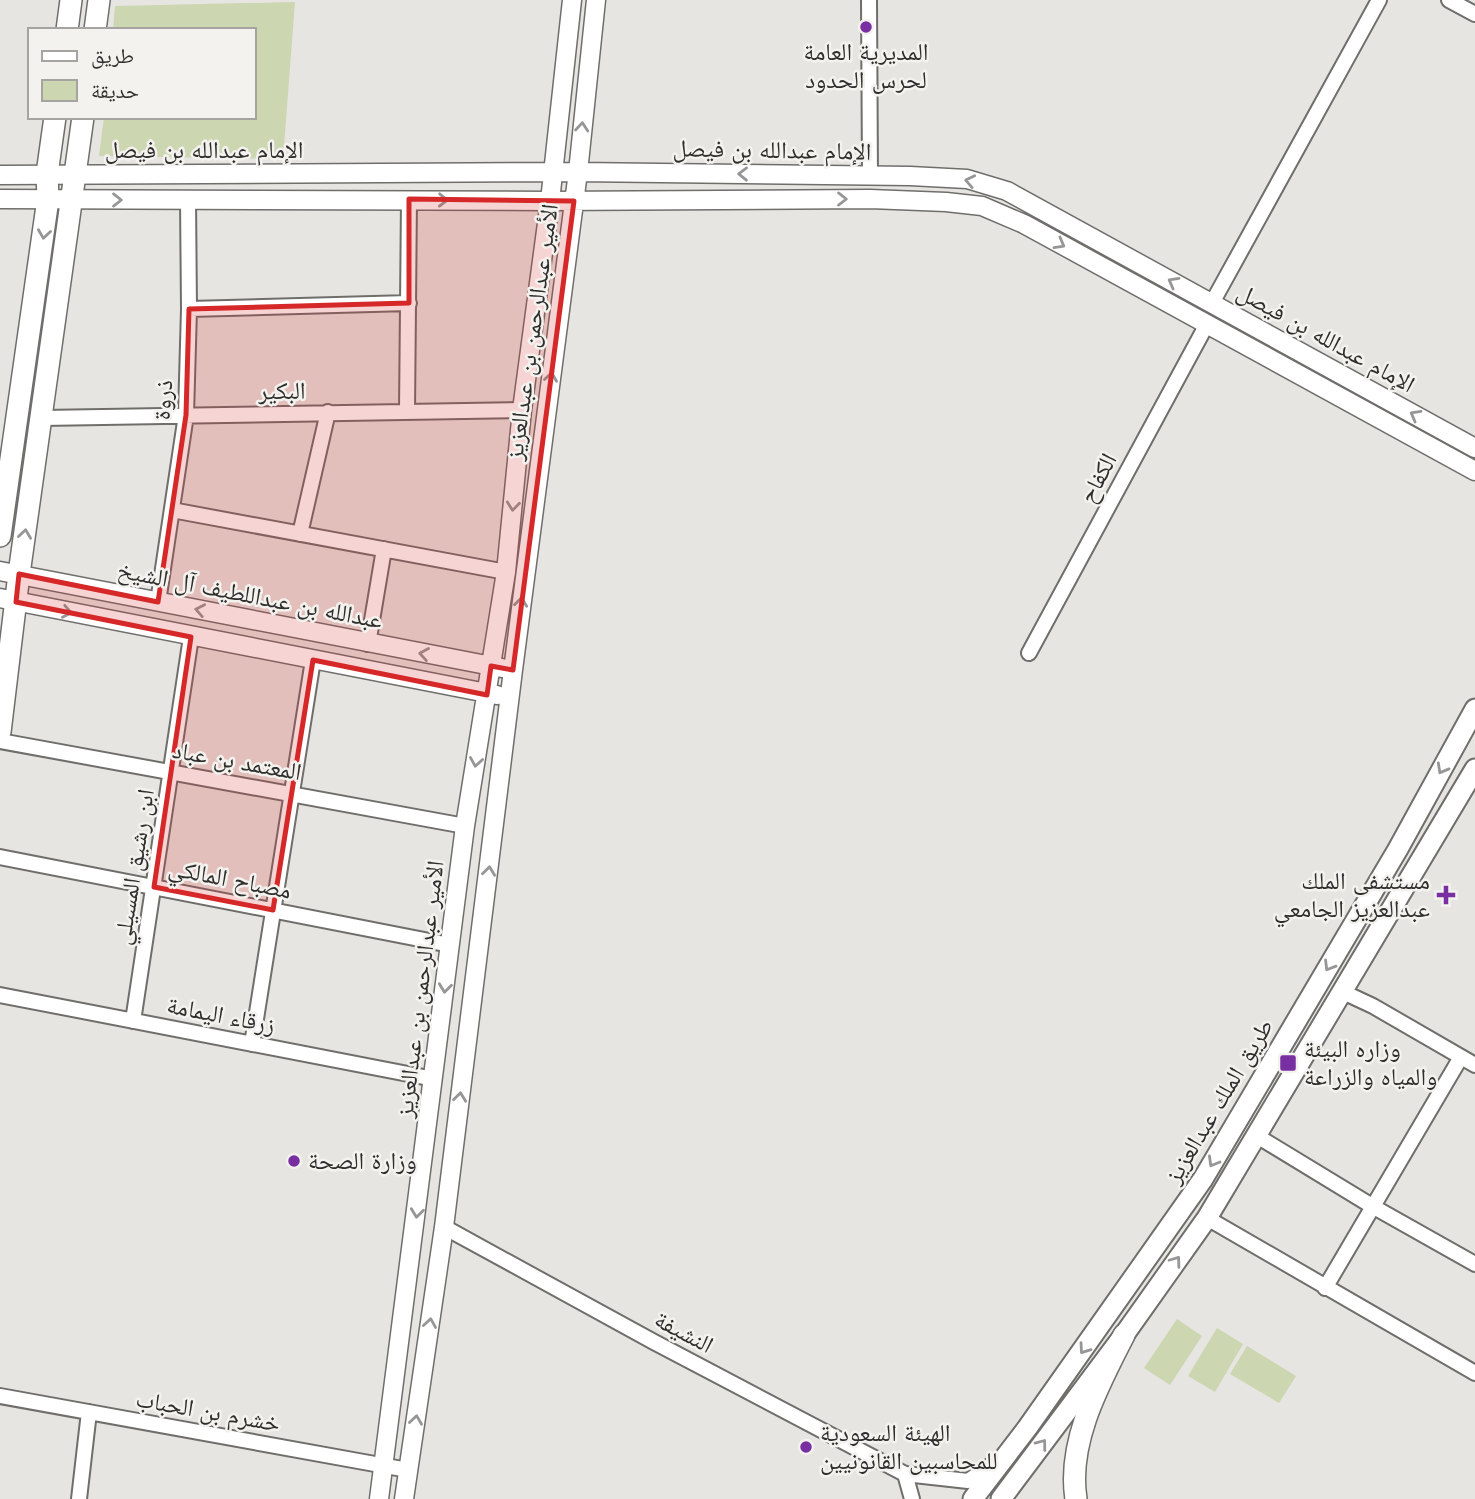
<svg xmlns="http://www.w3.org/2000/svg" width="1475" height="1499" viewBox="0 0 1475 1499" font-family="Jost,'Noto Naskh Arabic',sans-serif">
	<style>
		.green { fill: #ccd6b1 }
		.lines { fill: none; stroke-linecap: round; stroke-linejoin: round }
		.minor-casing { stroke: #6f6e6b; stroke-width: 18 }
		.tertiary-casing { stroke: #6f6e6b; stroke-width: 21 }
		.secondary-casing { stroke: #6f6e6b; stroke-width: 23 }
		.primary-casing { stroke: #6f6e6b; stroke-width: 24 }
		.minor { stroke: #fff; stroke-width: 14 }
		.tertiary { stroke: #fff; stroke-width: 18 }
		.secondary { stroke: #fff; stroke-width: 19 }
		.primary { stroke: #fff; stroke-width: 21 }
		.oneway { stroke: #969696 }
		.marked { fill: #d62828; fill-opacity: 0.2; stroke: #d62828; stroke-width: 5; stroke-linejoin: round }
		.poi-dot { fill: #782fa1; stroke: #f4f2ee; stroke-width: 2.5 }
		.labels { text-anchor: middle; stroke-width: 5; stroke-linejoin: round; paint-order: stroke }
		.poi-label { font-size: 24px; fill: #2e2e2c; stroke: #f4f2ee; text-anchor: start }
		.street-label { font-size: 24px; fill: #2e2e2c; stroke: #f4f2ee }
	</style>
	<rect width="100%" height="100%" fill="#e6e5e1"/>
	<!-- green -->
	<path class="green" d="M295,2L283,159L99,156L104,117H254V30H113L115,6Z
		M1177,1319L1202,1336L1170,1385L1144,1368Z
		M1217,1328L1243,1344L1215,1392L1188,1376Z
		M1247,1346L1296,1376L1279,1403L1230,1374Z"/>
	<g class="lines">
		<!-- minor casing -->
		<g class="minor-casing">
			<path id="minor" d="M869,0L870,176
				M1449,0L1475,14
				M1212,303L1379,0
				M189,309L409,303
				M407,411L409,199
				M42,418L522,410
				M172,510L506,572
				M300,534L328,412
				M158,602L186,415L189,309L188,200
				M368,644L384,549
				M1029,653L1207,324
				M0,741L465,826
				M0,857L450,945
				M1343,992L1373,1006L1475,1065
				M0,995L434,1079
				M133,1021L191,637
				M252,1044L313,660
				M1257,1136L1372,1206L1475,1264
				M1207,1218L1475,1373
				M444,1227L654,1342L905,1474L968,1481L997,1461
				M1325,1288L1461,1057
				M0,1396L408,1470
				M905,1474L912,1499
				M79,1499L89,1412"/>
		</g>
		<!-- tertiary casing -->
		<g class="tertiary-casing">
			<path id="tertiary" d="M0,175L578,172L910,176L967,179L1007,191L1475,448
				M0,199L550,201L870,199L946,202L982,206L1024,224L1475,471
				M0,571L502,668
				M0,598L497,695
				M379,1499L465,826L506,572L522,410L550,201L572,0
				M404,1499L444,1227L513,670L578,172L596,0"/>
		</g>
		<!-- secondary casing -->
		<g class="secondary-casing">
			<path id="secondary" d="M973,1499L1028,1427L1203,1179L1398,849L1475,709
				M1001,1499L1124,1335L1207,1218L1475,769"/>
		</g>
		<!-- primary casing -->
		<g class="primary-casing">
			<path id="primary" d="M67,30L71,0
				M95,30L99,0
				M0,536L48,199L47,174L55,117
				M0,732L19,574L83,117
				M1076,1499C1067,1442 1099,1384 1124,1335"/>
		</g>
		<!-- minor -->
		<use href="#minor" class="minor"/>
		<!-- tertiary -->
		<use href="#tertiary" class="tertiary"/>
		<!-- secondary -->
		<use href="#secondary" class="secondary"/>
		<!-- primary -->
		<use href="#primary" class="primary"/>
	</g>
	<!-- one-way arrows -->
	<defs><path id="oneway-chevron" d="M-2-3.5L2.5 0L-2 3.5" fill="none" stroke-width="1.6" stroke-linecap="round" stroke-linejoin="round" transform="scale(1.75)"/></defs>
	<g class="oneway">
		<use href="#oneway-chevron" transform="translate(582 127) rotate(-85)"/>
		<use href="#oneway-chevron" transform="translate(743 174) rotate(-179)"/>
		<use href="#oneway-chevron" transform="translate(970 181) rotate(-168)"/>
		<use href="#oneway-chevron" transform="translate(842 199)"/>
		<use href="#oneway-chevron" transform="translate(117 200)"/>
		<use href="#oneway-chevron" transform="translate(443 200) rotate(1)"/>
		<use href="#oneway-chevron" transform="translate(44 234) rotate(98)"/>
		<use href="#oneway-chevron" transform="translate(1060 244) rotate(29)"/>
		<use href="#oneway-chevron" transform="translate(1173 282) rotate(-151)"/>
		<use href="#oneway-chevron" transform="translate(551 377) rotate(-82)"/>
		<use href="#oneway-chevron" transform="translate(1415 415) rotate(-151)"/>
		<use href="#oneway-chevron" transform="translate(513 506) rotate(96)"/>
		<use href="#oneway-chevron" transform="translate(25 534) rotate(-82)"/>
		<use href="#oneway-chevron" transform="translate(521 602) rotate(-83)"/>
		<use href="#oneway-chevron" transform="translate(200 610) rotate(-169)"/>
		<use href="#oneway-chevron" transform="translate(67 612) rotate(11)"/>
		<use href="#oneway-chevron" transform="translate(424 654) rotate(-170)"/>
		<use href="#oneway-chevron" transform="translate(476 762) rotate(99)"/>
		<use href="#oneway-chevron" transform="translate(1442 769) rotate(119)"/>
		<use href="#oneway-chevron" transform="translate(489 871) rotate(-83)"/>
		<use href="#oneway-chevron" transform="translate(1329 966) rotate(121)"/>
		<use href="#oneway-chevron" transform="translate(445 988) rotate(97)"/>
		<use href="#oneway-chevron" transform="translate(460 1097) rotate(-83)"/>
		<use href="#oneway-chevron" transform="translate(1213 1162) rotate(120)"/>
		<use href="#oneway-chevron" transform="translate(417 1213) rotate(97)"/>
		<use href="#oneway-chevron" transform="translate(1176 1261) rotate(-54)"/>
		<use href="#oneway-chevron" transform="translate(430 1323) rotate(-81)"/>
		<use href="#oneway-chevron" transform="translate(1084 1349) rotate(125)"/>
		<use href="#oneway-chevron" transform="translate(416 1420) rotate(-82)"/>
		<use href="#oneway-chevron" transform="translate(1042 1444) rotate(-53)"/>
	</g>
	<!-- marked area -->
	<path class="marked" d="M409,199L574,201L513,670L491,666L487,695L313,660L273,910L154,887L191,637L16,602L19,574L158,602L186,415L189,309L409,303Z"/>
	<!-- markers -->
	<g class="poi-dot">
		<circle cx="866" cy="27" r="7"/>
		<path d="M1442.5 884.5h7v7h7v7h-7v7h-7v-7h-7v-7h7z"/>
		<rect x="1279" y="1054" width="18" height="18" rx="3.5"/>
		<circle cx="294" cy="1161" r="7"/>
		<circle cx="806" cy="1447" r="7"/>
	</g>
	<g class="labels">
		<!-- poi labels -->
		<g class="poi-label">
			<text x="866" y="60" text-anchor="middle">المديرية العامة<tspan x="866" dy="28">لحرس الحدود</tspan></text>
			<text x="1430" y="889" text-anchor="end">مستشفى الملك<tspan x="1430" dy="28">عبدالعزيز الجامعي</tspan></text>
			<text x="1304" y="1057">وزاره البيئة<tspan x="1304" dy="28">والمياه والزراعة</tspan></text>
			<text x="308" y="1169">وزارة الصحة</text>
			<text x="820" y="1441">الهيئة السعودية<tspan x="820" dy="28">للمحاسبين القانونيين</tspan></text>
		</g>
		<!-- street labels -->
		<g class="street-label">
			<text x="204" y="158">الإمام عبدالله بن فيصل</text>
			<text transform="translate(772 150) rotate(1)" y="8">الإمام عبدالله بن فيصل</text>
			<text transform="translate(532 332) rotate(-82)" y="8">الأمير عبدالرحمن بن عبدالعزيز</text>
			<text transform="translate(1326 338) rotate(29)" y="8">الإمام عبدالله بن فيصل</text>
			<text transform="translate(282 391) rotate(-1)" y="8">البكير</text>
			<text transform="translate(163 400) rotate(-86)" y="8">ذروة</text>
			<text transform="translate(1098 478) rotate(-62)" y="8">الكفاح</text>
			<text transform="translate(250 595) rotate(11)" y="8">عبدالله بن عبداللطيف آل الشيخ</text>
			<text transform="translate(237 761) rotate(10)" y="8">المعتمد بن عباد</text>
			<text transform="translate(134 867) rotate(-81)" y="8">ابن رشيق المسيلي</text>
			<text transform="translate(230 879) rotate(11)" y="8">مصباح المالكي</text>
			<text transform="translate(420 989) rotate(-83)" y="8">الأمير عبدالرحمن بن عبدالعزيز</text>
			<text transform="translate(221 1015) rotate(11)" y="8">زرقاء اليمامة</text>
			<text transform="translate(1219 1101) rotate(-59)" y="8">طريق الملك عبدالعزيز</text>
			<text transform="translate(684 1332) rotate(28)" y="8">النشيفة</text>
			<text transform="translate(208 1411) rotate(10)" y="8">خشرم بن الحباب</text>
		</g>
	</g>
	<!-- legend -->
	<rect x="28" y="28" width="228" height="91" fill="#f4f2ee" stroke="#a5a4a0" stroke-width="2"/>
	<rect x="42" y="51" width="35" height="10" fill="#ffffff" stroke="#a5a4a0" stroke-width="2"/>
	<text x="91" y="63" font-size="21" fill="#2e2e2c">طريق</text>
	<rect x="42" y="80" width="35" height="21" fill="#ccd6b1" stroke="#a5a4a0" stroke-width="2"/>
	<text x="91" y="98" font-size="21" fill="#2e2e2c">حديقة</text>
</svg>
